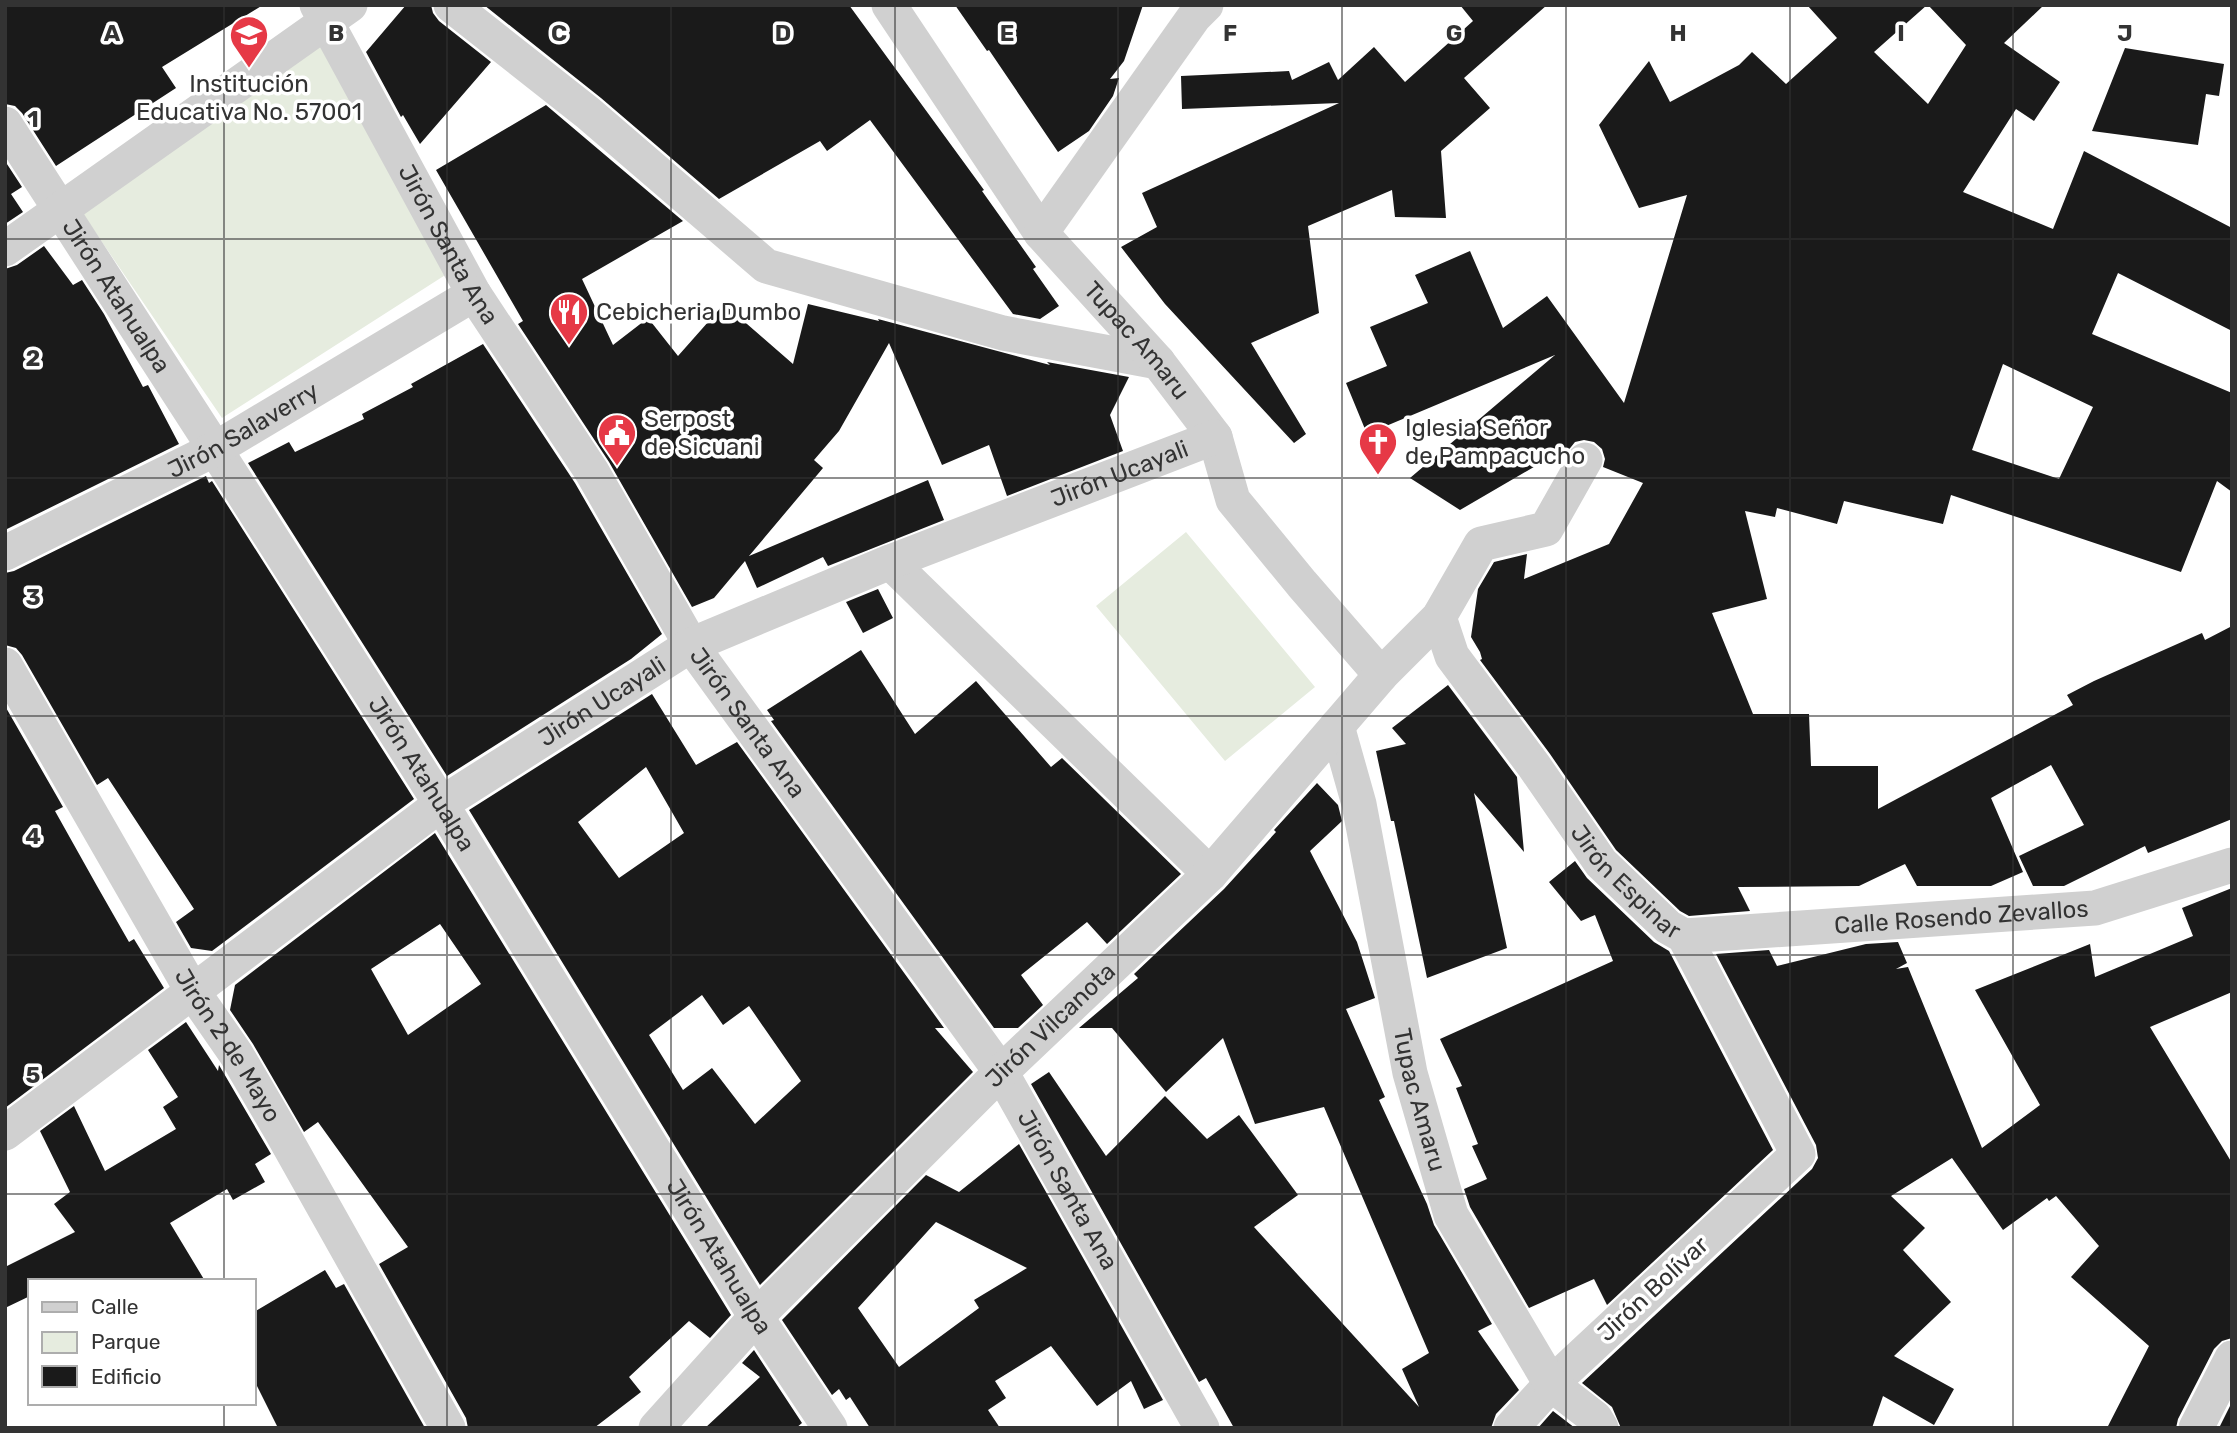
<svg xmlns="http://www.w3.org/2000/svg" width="2237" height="1433" viewBox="0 0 2237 1433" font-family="Rubik,sans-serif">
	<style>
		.green { fill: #e6ecdf }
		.building { fill: #1a1a1a; fill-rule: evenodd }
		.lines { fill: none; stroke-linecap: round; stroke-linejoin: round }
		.minor { stroke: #d0d0d0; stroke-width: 35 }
		.grid { fill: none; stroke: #333; stroke-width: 2; stroke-opacity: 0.55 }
		.labels { text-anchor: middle; stroke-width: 7; stroke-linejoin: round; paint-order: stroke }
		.poi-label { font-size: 24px; fill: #333; stroke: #fff; text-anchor: start }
		.street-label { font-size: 24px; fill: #333; stroke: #fff }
		.grid-label { font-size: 23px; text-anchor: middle; font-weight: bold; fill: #333; stroke: #fff; stroke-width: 7; stroke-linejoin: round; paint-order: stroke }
	</style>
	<rect width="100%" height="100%" fill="#fff"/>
	<!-- green -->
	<path class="green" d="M323,43L450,272L222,418L74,201Z
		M1186,532L1315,687L1225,761L1096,606Z"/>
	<!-- building -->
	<path class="building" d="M5,5H263L162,67L176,88L56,166L22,113L15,106L5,104Z
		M406,5H431L433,13L439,21L491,62L420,144L403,115L401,117L366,52Z
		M484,5H849L984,190L982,191L1036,267L1033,269L1059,306L1040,319L1013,314L870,120L827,151L820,141L719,199L601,98Z
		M955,5H1143L1124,61L1110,79L1119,78L1113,96L1089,131L1058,152L989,50L987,51Z
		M1460,5H1547L1464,78L1490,108L1441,151L1446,218L1395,217L1392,190L1308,226L1319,313L1251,343L1306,434L1294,443L1165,304L1121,247L1157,227L1142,193L1339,103L1182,109L1181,76L1289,71L1292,80L1329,62L1338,80L1374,47L1405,82L1473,21Z
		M1807,5H1927L1874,52L1928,104L1966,45L1928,5H2044L2004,43L2060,82L2034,121L2016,109L1963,192L2053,229L2084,151L2232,228V331L2118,273L2092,334L2232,393V492L2217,481L2181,572L1951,495L1943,524L1844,501L1837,524L1777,508L1775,517L1745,511L1767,599L1712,613L1753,714H1809L1811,766H1878V809L2073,705L2067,695L2094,681L2202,633L2205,640L2232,626V819L2148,853L2145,846L2064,886H2033L2019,856L2084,825L2051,765L1991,798L2023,872L1991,886H1917L1905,864L1859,886L1738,887L1750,911L1689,916L1680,911L1616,850L1550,754L1480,660L1482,659L1480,652L1471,637L1478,589L1494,562L1527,554L1524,579L1609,544L1643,483L1603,467L1605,459L1602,449L1594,442L1584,440L1575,442L1567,452L1563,450L1460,510L1410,478L1555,355L1367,434L1346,383L1387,366L1370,327L1428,303L1415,275L1470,251L1503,328L1547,296L1624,403L1687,195L1639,208L1599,125L1649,61L1670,102L1739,65L1752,52L1786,84L1837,38ZM2003,364L2093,407L2059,479L1972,450Z
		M2125,48L2224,64L2219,96L2206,94L2198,145L2092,131Z
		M546,105L683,221L582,279L613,345L648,318L678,356L724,304L793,364L808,304L879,321L878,319L1050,365L1047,362L1129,377L1110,415L1123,451L1007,496L989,445L942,465L889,343L839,431L814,460L823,468L749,556L928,480L944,520L828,566L823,557L757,588L745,561L714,598L692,607L609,462L518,324L523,321L436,170Z
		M5,161L22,187L11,194L23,212L5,224Z
		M44,246L73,285L82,280L104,314L143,387L148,385L179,444L5,530V269L17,265Z
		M483,344L575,483L662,634L631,659L447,776L248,463L289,442L295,452L364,419L362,414L413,387L411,384Z
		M206,476L209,483L212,481L414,799L212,951L191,948L176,922L194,909L108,778L97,785L22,655L16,648L5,645V573L14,571Z
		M878,589L893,618L863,633L846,602Z
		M861,650L915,734L976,681L1051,767L1062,758L1181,874L1107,944L1087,922L1021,975L1043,1005L1018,1028H994L771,721L774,720L767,710Z
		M1448,685L1517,777L1524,852L1474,793L1507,948L1427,978L1394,821H1391L1376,751L1406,744L1392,728Z
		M652,694L696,765L737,742L944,1028H935L973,1072L760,1285L469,810ZM646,767L684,833L619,878L578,822ZM702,995L723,1025L749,1006L801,1081L755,1124L712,1068L683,1090L649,1035Z
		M5,706L63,807L55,811L97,886L129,942L134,939L164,988L5,1108Z
		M1317,783L1338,805L1342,821L1310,851L1357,942L1375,998L1346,1009L1385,1097L1379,1100L1427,1204L1434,1225L1492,1324L1478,1331L1519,1390L1496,1414L1491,1428H1234L1206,1378L1199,1382L1031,1084L1049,1072L1106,1156L1165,1096L1207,1139L1239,1115L1298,1195L1254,1227L1419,1407L1402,1369L1429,1353L1324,1107L1255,1124L1223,1038L1166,1092L1112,1028H1079L1138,978L1134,974L1224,889L1276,832L1274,830Z
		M435,833L731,1315L710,1338L689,1321L629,1377L641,1392L594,1428H468L466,1418L379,1264L408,1247L318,1122L304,1132L253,1044L230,1010L235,985ZM440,924L481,984L408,1035L371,969Z
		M1575,861L1587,878L1654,942L1669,951L1773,1150L1607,1305L1594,1279L1529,1308L1470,1207L1464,1189L1487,1179L1472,1146L1478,1144L1456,1088L1462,1086L1440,1039L1613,961L1595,915L1581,921L1549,882Z
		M2232,888V992L2150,1027L2232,1163V1338L2222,1341L2214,1349L2178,1419L2176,1428H2107L2149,1346L2071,1277L2099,1246L2056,1196L2049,1201L2047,1198L2003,1230L1952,1158L1891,1196L1925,1228L1903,1250L1951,1302L1894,1356L1954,1389L1934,1425L1883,1396L1872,1428H1621L1612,1407L1582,1383L1812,1169L1818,1158L1816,1145L1716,954L1769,950L1777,966L1866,944L1898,942L1907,963L1896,969L1908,967L1982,1148L2040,1105L1975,990L2090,944L2095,977L2193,936L2182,908Z
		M186,1022L218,1071L219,1065L271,1154L255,1164L265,1182L233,1200L227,1189L170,1223L205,1281H30V1296L5,1308V1267L75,1232L54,1204L70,1192L40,1131L74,1106L105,1171L176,1129L163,1107L178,1097L148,1050Z
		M1019,1144L1163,1400L1144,1409L1131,1381L1097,1406L1051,1346L995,1381L1006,1398L988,1410L1000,1428H870L850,1397L846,1400L839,1389L832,1395L782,1320L926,1175L959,1192ZM936,1222L1027,1268L974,1300L979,1308L899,1367L858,1308Z
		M325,1270L336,1288L344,1284L425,1428H278L254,1380V1312Z
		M754,1350L802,1423L796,1428H705L760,1377L742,1363Z
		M2232,1402V1428H2219Z
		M1553,1411L1575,1428H1538Z"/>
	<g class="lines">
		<!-- minor -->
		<g class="minor">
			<path id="s1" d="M317,5L474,294L592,472L691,645L1001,1072L1202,1428"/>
			<path d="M451,5L588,113L766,266L1003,333L1158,362"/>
			<path id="s2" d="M889,5L1041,233L1158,362L1215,437L1233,500L1302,584L1381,675"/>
			<path id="s3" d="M5,124L215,449L441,804L756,1317L830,1428"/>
			<path d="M1041,233L1194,17L1206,5"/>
			<path d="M5,249L350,5"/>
			<path id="s4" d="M5,553L215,449L474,294"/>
			<path d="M890,562L1210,874"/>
			<path id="s5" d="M1439,617L1452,656L1534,766L1601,863L1668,927L1684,936L1798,1154L1551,1384L1511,1428"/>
			<path id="s6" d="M5,665L193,992L236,1054L281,1131L448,1428"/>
			<path id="s7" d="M1337,726L1359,804L1410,1073L1451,1215L1551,1384L1595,1418L1601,1428"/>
			<path id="s8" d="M1684,936L2095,908L2232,865"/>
			<path id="s9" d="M5,1133L441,804L691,645L890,562L1215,437"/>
			<path id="s10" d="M656,1428L756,1317L1001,1072L1210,874L1381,675L1439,617L1481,544L1546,529L1585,460"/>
			<path d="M2196,1428L2232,1358"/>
		</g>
	</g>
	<!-- grid -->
	<path class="grid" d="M224,5V1281M447,5V1428M671,5V1428M895,5V1428M1118,5V1428M1342,5V1428M1566,5V1428M1790,5V1428M2013,5V1428M5,239H2232M5,478H2232M5,716H2232M5,955H2232M5,1194H2232M224,1403V1428"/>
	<!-- icons -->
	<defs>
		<g id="school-pin" transform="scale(2.0125)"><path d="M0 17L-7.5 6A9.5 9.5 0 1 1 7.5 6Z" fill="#e63946" stroke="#fff"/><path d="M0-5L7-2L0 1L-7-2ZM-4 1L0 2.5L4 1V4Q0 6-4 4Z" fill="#fff"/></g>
		<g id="restaurant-pin" transform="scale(2.0125)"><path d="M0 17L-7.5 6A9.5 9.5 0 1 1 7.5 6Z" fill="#e63946" stroke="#fff"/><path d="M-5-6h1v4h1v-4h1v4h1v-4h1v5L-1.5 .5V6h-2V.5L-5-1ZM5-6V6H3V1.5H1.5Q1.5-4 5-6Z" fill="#fff"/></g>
		<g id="civic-pin" transform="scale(2.0125)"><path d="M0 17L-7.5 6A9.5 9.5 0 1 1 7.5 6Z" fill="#e63946" stroke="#fff"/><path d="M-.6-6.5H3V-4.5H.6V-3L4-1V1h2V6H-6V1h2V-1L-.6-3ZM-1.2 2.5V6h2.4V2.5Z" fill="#fff"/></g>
		<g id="church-pin" transform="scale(2.0125)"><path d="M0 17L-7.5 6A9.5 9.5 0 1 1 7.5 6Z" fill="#e63946" stroke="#fff"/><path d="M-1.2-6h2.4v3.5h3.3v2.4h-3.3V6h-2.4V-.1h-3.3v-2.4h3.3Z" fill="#fff"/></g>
	</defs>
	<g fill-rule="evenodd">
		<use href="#school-pin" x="249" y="35"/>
		<use href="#restaurant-pin" x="569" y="312"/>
		<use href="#civic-pin" x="617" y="433"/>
		<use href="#church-pin" x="1378" y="442"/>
	</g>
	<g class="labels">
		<!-- poi labels -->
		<g class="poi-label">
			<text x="249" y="92" text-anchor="middle">Institución<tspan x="249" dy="28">Educativa No. 57001</tspan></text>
			<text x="596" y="320">Cebicheria Dumbo</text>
			<text x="644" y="427">Serpost<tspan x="644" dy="28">de Sicuani</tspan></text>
			<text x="1405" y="436">Iglesia Señor<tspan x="1405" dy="28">de Pampacucho</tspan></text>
		</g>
		<!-- street labels -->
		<g class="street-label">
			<text dy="8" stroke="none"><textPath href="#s1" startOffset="273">Jirón Santa Ana</textPath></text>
			<text dy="8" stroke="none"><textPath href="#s3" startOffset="205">Jirón Atahualpa</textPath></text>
			<text dy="8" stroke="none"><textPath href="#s2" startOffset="418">Tupac Amaru</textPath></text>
			<text dy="8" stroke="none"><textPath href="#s4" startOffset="268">Jirón Salaverry</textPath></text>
			<text dy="8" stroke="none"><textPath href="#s9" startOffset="1304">Jirón Ucayali</textPath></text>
			<text dy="8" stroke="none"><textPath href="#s9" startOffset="737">Jirón Ucayali</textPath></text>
			<text dy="8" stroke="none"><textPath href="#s1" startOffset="838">Jirón Santa Ana</textPath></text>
			<text dy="8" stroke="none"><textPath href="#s3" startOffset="772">Jirón Atahualpa</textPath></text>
			<text dy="8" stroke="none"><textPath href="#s5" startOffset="327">Jirón Espinar</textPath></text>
			<text dy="8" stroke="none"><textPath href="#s8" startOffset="278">Calle Rosendo Zevallos</textPath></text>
			<text dy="8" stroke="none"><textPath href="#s10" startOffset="564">Jirón Vilcanota</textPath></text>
			<text dy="8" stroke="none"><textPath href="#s6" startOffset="441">Jirón 2 de Mayo</textPath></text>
			<text dy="8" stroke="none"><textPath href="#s7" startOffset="383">Tupac Amaru</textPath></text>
			<text dy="8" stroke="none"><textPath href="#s1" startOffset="1405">Jirón Santa Ana</textPath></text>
			<text dy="8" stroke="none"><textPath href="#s3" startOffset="1339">Jirón Atahualpa</textPath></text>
			<text transform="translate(1653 1289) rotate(-43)" y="8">Jirón Bolívar</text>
		</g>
	</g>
	<g class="grid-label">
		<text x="112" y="41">A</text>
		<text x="336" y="41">B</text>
		<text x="559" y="41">C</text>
		<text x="783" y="41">D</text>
		<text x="1007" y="41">E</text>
		<text x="1230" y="41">F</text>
		<text x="1454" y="41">G</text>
		<text x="1678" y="41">H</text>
		<text x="1901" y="41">I</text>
		<text x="2125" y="41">J</text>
		<text x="33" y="127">1</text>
		<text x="33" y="366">2</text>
		<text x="33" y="605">3</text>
		<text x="33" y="844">4</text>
		<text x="33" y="1083">5</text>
	</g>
	<!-- border -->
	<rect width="2237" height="1433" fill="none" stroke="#333333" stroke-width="14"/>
	<!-- legend -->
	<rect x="28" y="1279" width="228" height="126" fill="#ffffff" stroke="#adadad" stroke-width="2"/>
	<rect x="42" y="1302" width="35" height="10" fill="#d0d0d0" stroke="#adadad" stroke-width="2"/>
	<text x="91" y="1314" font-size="21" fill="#333333">Calle</text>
	<rect x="42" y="1332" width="35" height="21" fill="#e6ecdf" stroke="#adadad" stroke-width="2"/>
	<text x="91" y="1349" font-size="21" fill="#333333">Parque</text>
	<rect x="42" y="1366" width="35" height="21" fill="#1a1a1a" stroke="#adadad" stroke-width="2"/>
	<text x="91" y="1384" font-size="21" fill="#333333">Edificio</text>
</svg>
